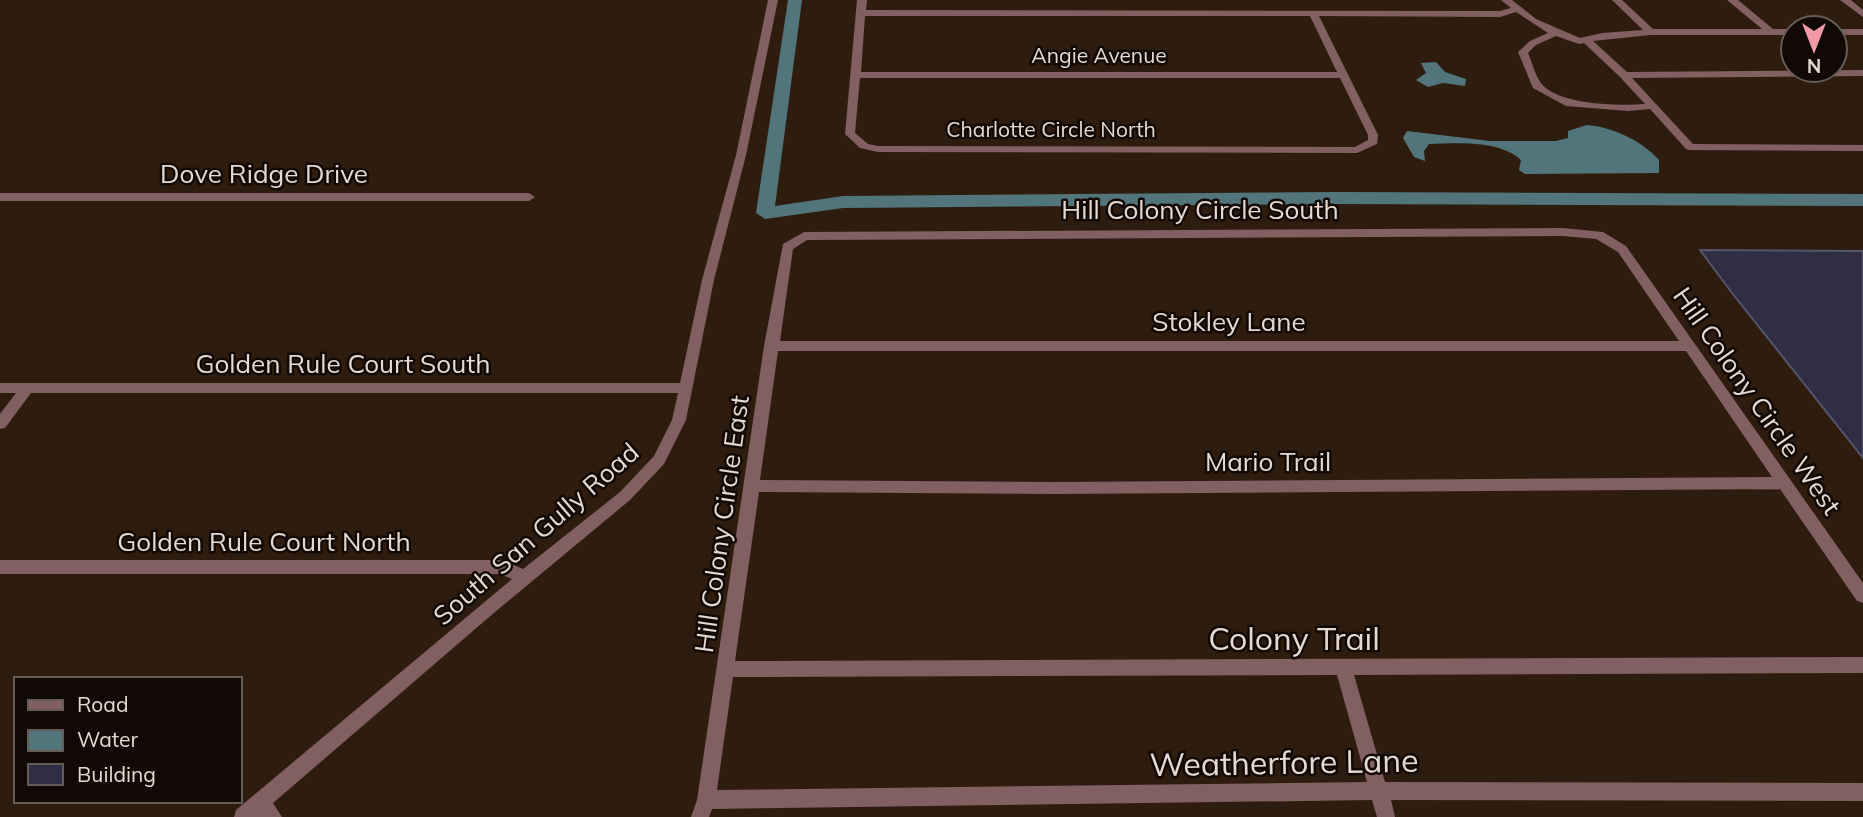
<svg xmlns="http://www.w3.org/2000/svg" width="1863" height="817" viewBox="0 0 1863 817" font-family="Mulish,sans-serif">
	<style>
		.water { fill: #52757b }
		.lines { fill: none; stroke-linecap: round; stroke-linejoin: round }
		.canal { fill: #52757b; fill-rule: evenodd }
		.building { fill: #2f2e45; stroke: #54546a; stroke-width: 2 }
		.minor { fill: #825f60; fill-rule: evenodd }
		.labels { text-anchor: middle; stroke-width: 5; stroke-linejoin: round; paint-order: stroke }
		.far-street-label { font-size: 21px; fill: #e5d9d0; stroke: #110905 }
		.street-label { font-size: 26px; fill: #e5d9d0; stroke: #110905 }
		.near-street-label { font-size: 32px; fill: #e5d9d0; stroke: #110905 }
	</style>
	<rect width="100%" height="100%" fill="#2e1d0f"/>
	<!-- water -->
	<path class="water" d="M1436,62L1445,72L1466,79L1465,86L1443,83L1428,87L1416,80L1426,73L1421,63Z
		M1587,125C1613,127 1642,141 1659,160V173L1525,174L1519,170L1521,160C1500,140 1457,143 1429,144L1424,151L1425,161L1414,157L1403,138L1407,131L1490,141H1556L1568,138V131Z"/>
	<g class="lines">
		<!-- canal -->
		<path class="canal" d="M788,0H802L775,206L843,196L1336,192L1863,194V206L1336,204L843,208L765,219L756,213Z"/>
	</g>
	<!-- building -->
	<path class="building" d="M1700,250L1863,251V458L1732,293Z"/>
	<g class="lines">
		<!-- minor -->
		<path class="minor" d="M768,0H778L746,155L714,280L686,420L664,464L630,500L495,612L273,803L282,817H234L236,810L512,579L500,574H0V560H501L523,569L620,492L654,456L672,420L678,393H31L5,428L0,429V414L16,393H0V383H680L702,280L736,155Z
			M857,0H867L866,10L1500,11L1511,8L1501,0H1512L1536,19L1580,38L1602,33L1643,30L1612,0H1622L1653,29H1762L1727,0H1738L1773,29H1793V35H1651L1593,41L1627,72L1863,70V76L1632,78L1693,144L1863,145V151L1690,150L1686,149L1650,109L1628,111L1566,106L1533,88L1518,52L1530,41L1548,33L1516,12L1500,17L1319,16L1378,135L1377,144L1357,153L878,152L860,148L845,134ZM865,16H1310L1337,72H861ZM1556,36L1579,44L1584,43L1620,77L1645,104C1619,106 1557,105 1541,83C1535,75 1532,62 1528,53L1536,45ZM860,78H1340L1368,135V140L1355,147L878,146L868,144L855,133Z
			M1840,0H1851L1863,10V17Z
			M1835,29H1863V35H1835Z
			M0,193H529L535,197L529,201H0Z
			M1563,228L1603,232L1626,246L1863,583V603L1857,601L1780,489L1055,494L759,492L735,661L1863,657V673L1354,675L1385,782L1863,783V801L1391,800L1395,817H1377L1372,800L712,809L709,817H691L697,800L764,346L783,244L804,232ZM1563,236L1596,239L1618,252L1679,341H780L793,249L807,240ZM778,351H1686L1772,477L1055,482L760,480ZM1337,675L1367,782L717,790L733,677Z"/>
	</g>
	<g class="labels">
		<!-- far-street labels -->
		<g class="far-street-label">
			<text x="1099" y="63">Angie Avenue</text>
			<text x="1051" y="137">Charlotte Circle North</text>
		</g>
		<!-- street labels -->
		<g class="street-label">
			<text x="264" y="183">Dove Ridge Drive</text>
			<text x="1200" y="219">Hill Colony Circle South</text>
			<text x="1229" y="331">Stokley Lane</text>
			<text x="343" y="373">Golden Rule Court South</text>
			<text transform="translate(1757 401) rotate(55)" y="9">Hill Colony Circle West</text>
			<text x="1268" y="471">Mario Trail</text>
			<text transform="translate(722 524) rotate(-82)" y="9">Hill Colony Circle East</text>
			<text transform="translate(536 534) rotate(-41)" y="9">South San Gully Road</text>
			<text x="264" y="551">Golden Rule Court North</text>
		</g>
		<!-- near-street labels -->
		<g class="near-street-label">
			<text x="1294" y="650">Colony Trail</text>
			<text transform="translate(1284 763) rotate(-1)" y="11">Weatherfore Lane</text>
		</g>
	</g>
	<!-- legend -->
	<rect x="14" y="677" width="228" height="126" fill="#110905" stroke="#665c56" stroke-width="2"/>
	<rect x="28" y="700" width="35" height="10" fill="#825f60" stroke="#665c56" stroke-width="2"/>
	<text x="77" y="712" font-size="21" fill="#e5d9d0">Road</text>
	<rect x="28" y="730" width="35" height="21" fill="#52757b" stroke="#665c56" stroke-width="2"/>
	<text x="77" y="747" font-size="21" fill="#e5d9d0">Water</text>
	<rect x="28" y="764" width="35" height="21" fill="#2f2e45" stroke="#665c56" stroke-width="2"/>
	<text x="77" y="782" font-size="21" fill="#e5d9d0">Building</text>
	<!-- north arrow -->
	<g transform="translate(1814 49) rotate(180)"><circle r="33" fill="#110905" stroke="#665c56" stroke-width="2"/>
	<path d="M0-5L12 26L0 18L-12 26Z" fill="#f39aa9"/>
	<text y="-10" font-size="19" font-weight="bold" text-anchor="middle" fill="#e5d9d0">N</text>
	</g>
</svg>
